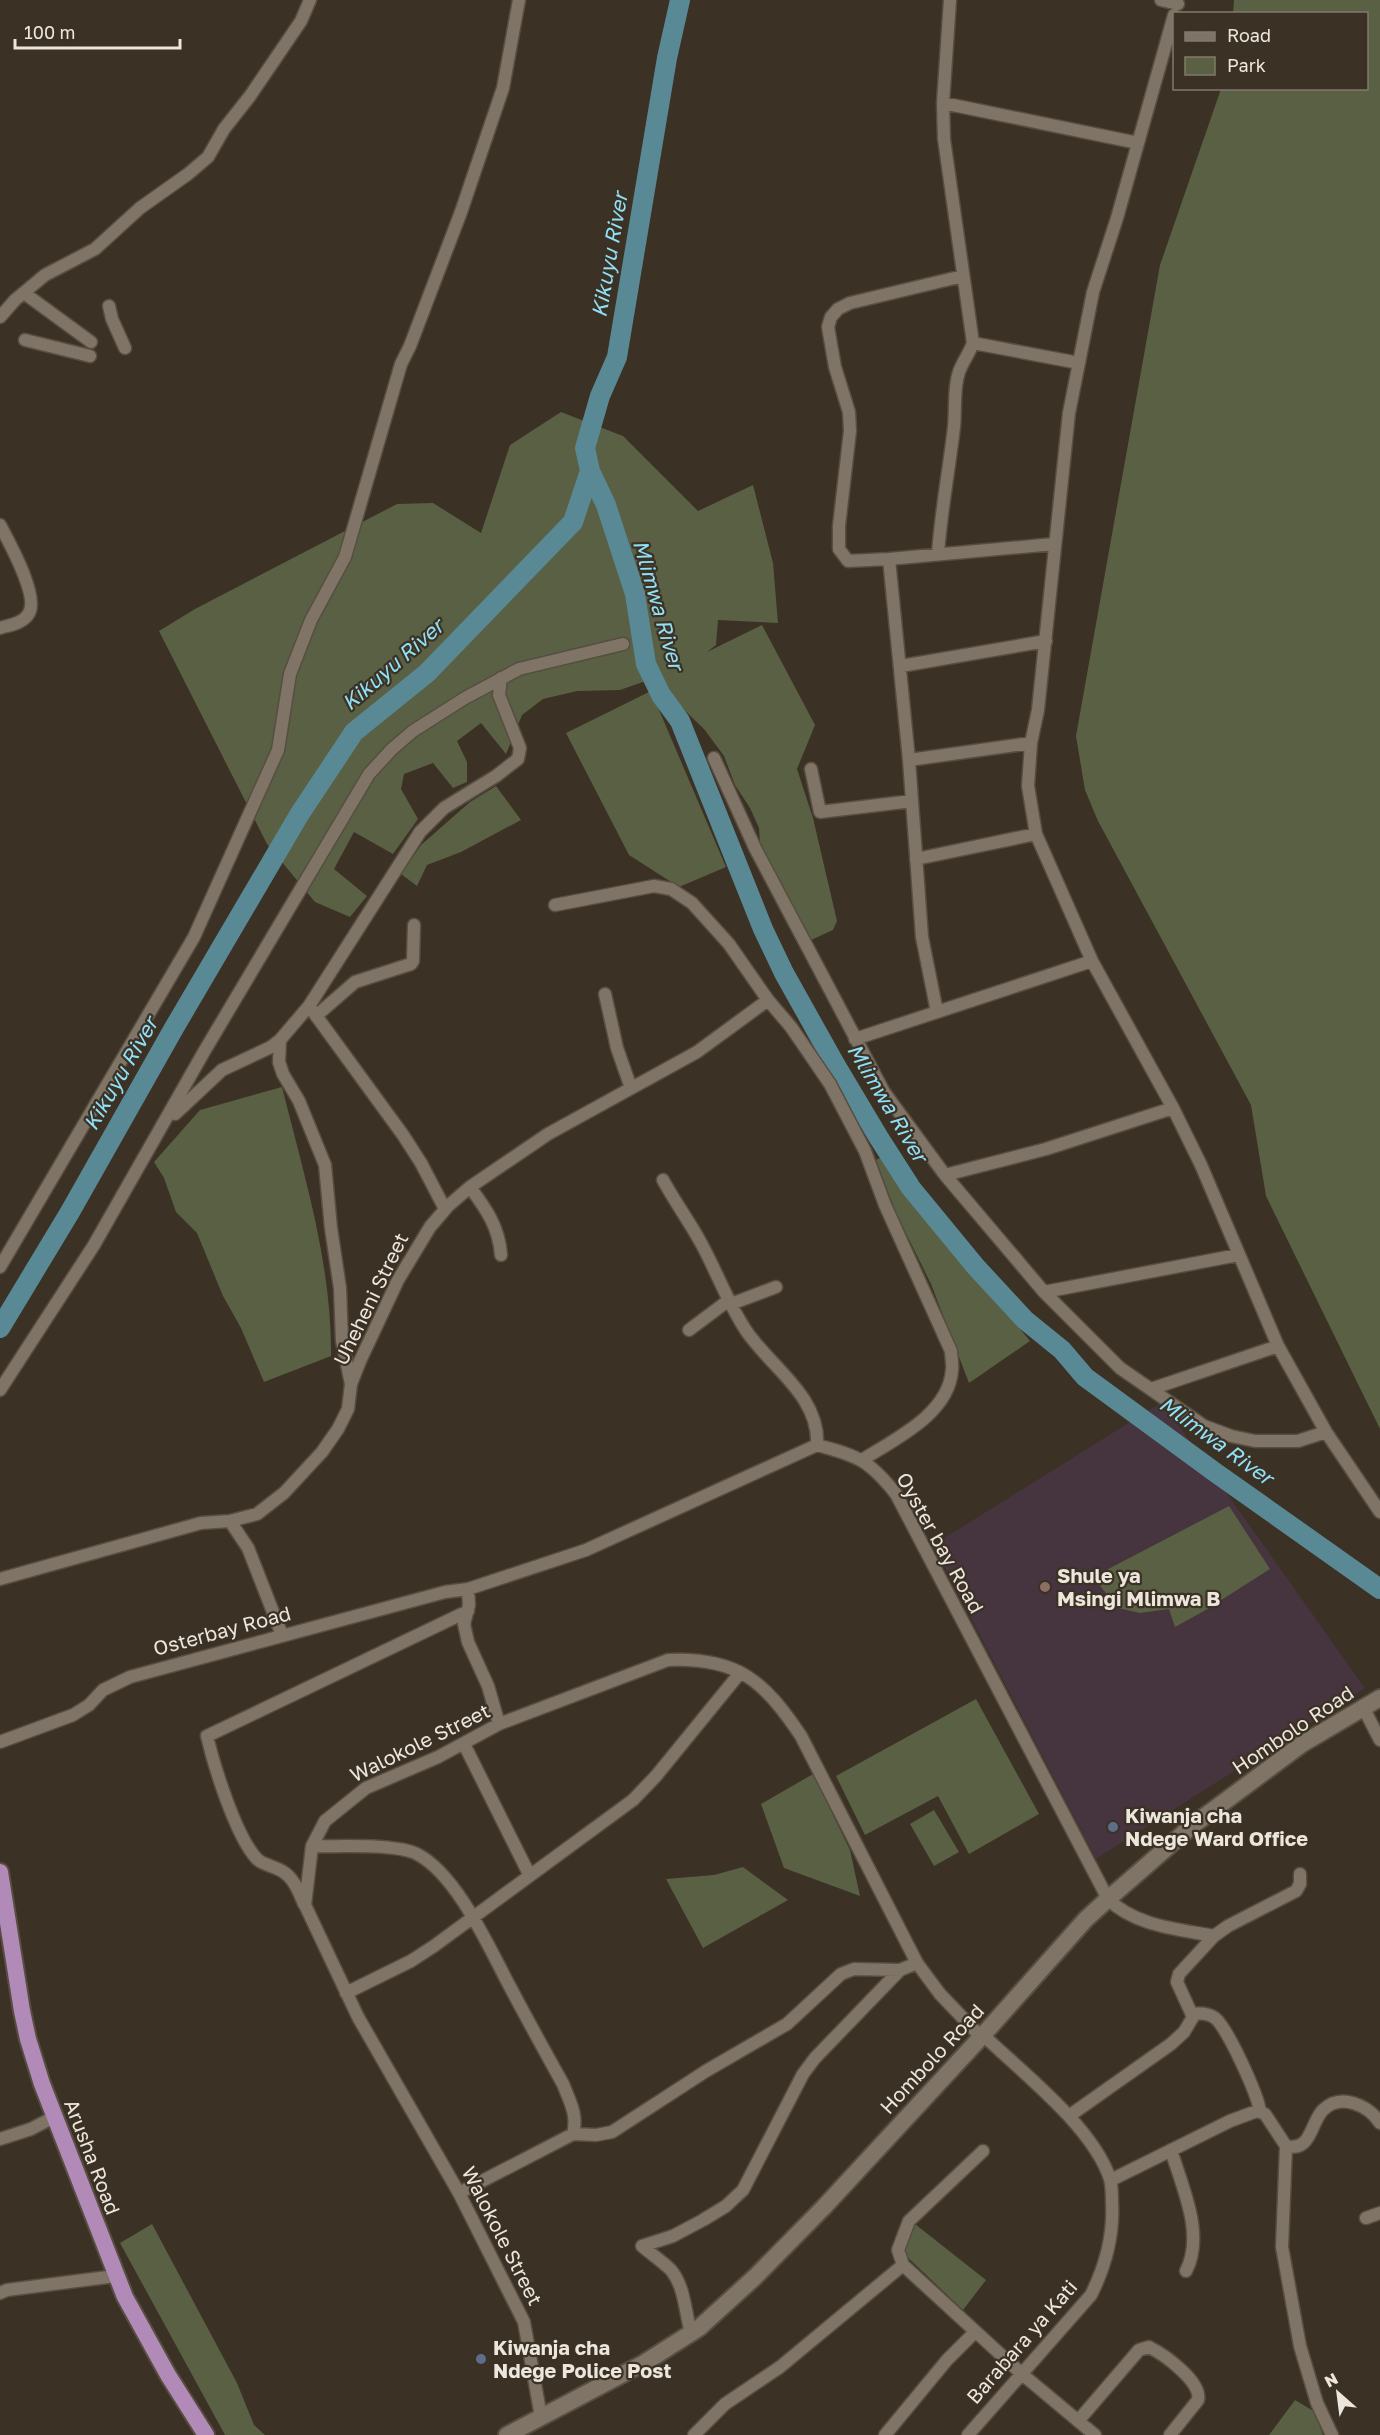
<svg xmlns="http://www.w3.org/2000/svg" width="1380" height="2435" viewBox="0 0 1380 2435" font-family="'Golos Text',sans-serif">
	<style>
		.education { fill: #46343f }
		.green { fill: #5a6044 }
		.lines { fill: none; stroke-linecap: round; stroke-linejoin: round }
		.river { stroke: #5a8996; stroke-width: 20 }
		.minor-casing { stroke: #574e42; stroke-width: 15 }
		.tertiary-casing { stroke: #574e42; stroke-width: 20 }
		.trunk-casing { stroke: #574e42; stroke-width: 20 }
		.minor { stroke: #7f7465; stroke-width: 12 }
		.tertiary { stroke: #7f7465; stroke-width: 16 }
		.trunk { stroke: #b28ab8; stroke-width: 16 }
		.education-dot { fill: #8d6e63; stroke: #3b3124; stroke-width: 2 }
		.service-dot { fill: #5c6f8a; stroke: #3b3124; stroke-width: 2 }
		.labels { text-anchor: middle; stroke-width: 4.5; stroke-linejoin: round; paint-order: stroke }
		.street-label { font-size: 20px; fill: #ece6dd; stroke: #3b3124 }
		.poi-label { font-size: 20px; font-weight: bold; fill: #ece6dd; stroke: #3b3124; text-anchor: start }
		.water-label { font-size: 21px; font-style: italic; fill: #90e0f7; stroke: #3b3124 }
	</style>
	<rect width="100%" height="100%" fill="#3b3124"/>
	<!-- education -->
	<path class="education" d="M1162,1402L1365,1688L1096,1859L933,1545Z"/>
	<!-- green -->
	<path class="green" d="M1234,0H1380V1429L1266,1196L1251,1105L1098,821L1085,790L1076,736L1160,265L1221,89L1366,88V14L1233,13Z
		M561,412L623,436L698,511L753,485L773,563L778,623L718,620L716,645L707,652L762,625L815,725L797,769L813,818L837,921L833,930L811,940L767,860L760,844L759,828L750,808L735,785L724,756L704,729L675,701L660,676L620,690L577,691L543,699L522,715L506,754L481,723L457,741L467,762V782L453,788L433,763L404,774L401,789L418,819L393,854L354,832L334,869L367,896L350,917L315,902L267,844L159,631L195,609L397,504L433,503L481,533L510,445Z
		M651,691L726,867L679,887L629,855L566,733Z
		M496,786L521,820L461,852L427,865L417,886L401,874L421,845L470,802Z
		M282,1087C304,1175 332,1265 331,1356L264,1382L241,1328L223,1296L197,1233L176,1212L164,1178L154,1162L200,1110Z
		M883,1156L925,1214L1030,1341L969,1383L931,1284L896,1213L876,1160Z
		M1229,1506L1270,1569L1204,1611L1175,1627L1169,1609L1140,1613L1118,1608L1093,1577Z
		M976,1699L1039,1814L969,1854L938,1796L865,1835L836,1776Z
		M813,1774L850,1850L860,1896L784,1868L761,1804Z
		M934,1810L959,1852L934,1866L910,1824Z
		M743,1867L788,1900L703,1948L666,1879L714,1875Z
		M152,2224L237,2383L254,2425L265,2435H225L120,2243Z
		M915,2224L986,2280L963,2310L903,2253Z
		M1295,2400L1315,2412L1323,2435H1269Z"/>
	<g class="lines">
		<!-- river -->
		<path class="river" d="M590,471L606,505L635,594L646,664L661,695L680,721L763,929L784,973L836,1066L879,1138L911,1188L976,1267L1025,1320L1062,1350L1085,1377L1216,1473L1380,1589
			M0,1328L70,1212L174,1028L299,815L354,732L427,673L573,522L590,471L585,448L600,396L617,357L667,58L680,0"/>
		<!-- minor casing -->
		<g class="minor-casing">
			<path id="minor" d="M1161,0L1178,4
				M1174,15L1117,218L1093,292L1069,413L1038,710L1031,743L1028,786L1036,834L1092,961L1173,1108L1201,1165L1278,1346L1326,1432L1380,1512
				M943,103L1138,143
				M24,293L91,342
				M109,306L112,319L125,348
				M0,317L15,300L45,275L95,249L140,208L188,174L208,157L224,129L250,96L301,21L310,0
				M25,340L90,356
				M973,343L1079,363
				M0,525C9,542 39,596 29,613C24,623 10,625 0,628
				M938,554C941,511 949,470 954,427C956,409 953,389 959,372C962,363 969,354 973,343L944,139L943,103L950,0
				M889,559L848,561L839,549V526L850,431L849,412L835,367L828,327L831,317L838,309L850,303L963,276
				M901,666L1046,641
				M714,758L755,848L884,1092L945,1175L1044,1292L1120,1368L1204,1426L1231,1436L1255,1441H1298L1326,1432
				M909,760L1031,743
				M811,769L820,812L912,801
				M916,859L1036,834
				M555,905L654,886L671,889L692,903L729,944L768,1000L791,1027L830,1084L865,1151L885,1205L951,1351C951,1357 953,1364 952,1370C949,1414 895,1439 862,1460
				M605,994L617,1048L631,1088
				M309,1006L403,1135L421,1163L445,1209
				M937,1012L922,937L909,760L889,559L1054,544
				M316,1016L355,982L411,964L413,961L414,925
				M855,1039L1092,961
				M280,1040L279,1062L283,1074L299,1101L325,1165L331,1228L340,1288L342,1341L351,1384
				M175,1114L222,1070L271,1047L280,1040L309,1006L420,832L444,808L496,776L518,759L520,748L499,695L501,678
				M945,1175L1046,1149L1173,1108
				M663,1180C675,1202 689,1221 701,1243C717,1272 728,1304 747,1332C772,1368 820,1397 817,1445
				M470,1187C486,1209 499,1227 501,1255
				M0,1267L194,937L278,750L290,674L311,620L345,557L401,364L410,346L461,212L503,88L519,0
				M1044,1292L1238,1255
				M731,1304L776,1287
				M689,1330L729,1300
				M1151,1389L1278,1346
				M0,1390L94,1245L205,1050L369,774L392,749L413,731L465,698L519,669L623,644
				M230,1521L248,1548L282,1635
				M0,1579L201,1523L230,1521L257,1514L284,1493L322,1452L338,1429L348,1409L351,1384L360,1361L398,1280L430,1227L448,1206L470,1187L548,1134L697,1052L768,1000
				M468,1589L469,1605L464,1624L468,1642L488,1686L499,1724
				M1363,1707L1380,1740
				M0,1742L73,1715L89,1705L103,1690L130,1677L445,1592L468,1589L586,1550L817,1445C858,1456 869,1460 896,1494L1108,1899C1135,1926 1178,1929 1214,1936
				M464,1744L529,1874
				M312,1846C338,1847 395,1843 417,1854C456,1874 488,1945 508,1983C526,2017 544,2050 563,2084C570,2102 578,2115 573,2134L459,2193
				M304,1904C299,1892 294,1878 282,1871C274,1866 263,1865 257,1859C236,1837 214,1766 207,1736L468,1611
				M346,1993L411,1961L434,1946L633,1800L656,1776L740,1673
				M1192,2014C1200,2013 1208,2013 1215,2018C1228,2029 1257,2093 1260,2111
				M1069,2116L1171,2044L1184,2032L1193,2017L1177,1982L1179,1974L1214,1936L1228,1926L1296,1891L1300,1884V1874
				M573,2134L596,2135L612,2132L706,2071L787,2024L841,1974L854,1969L900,1970
				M0,2139L31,2129L54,2117
				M1286,2146L1282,2247L1300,2346L1317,2403L1332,2435
				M1171,2150C1182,2187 1205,2234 1186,2271
				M983,2151L909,2221L898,2250L903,2265L1022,2374L1095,2435
				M1111,2180L1230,2121L1257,2111L1265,2114L1286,2146C1312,2152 1310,2123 1323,2110C1341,2092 1369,2106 1380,2123
				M1366,2218L1380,2213
				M642,2246L673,2236L703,2220L726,2206L743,2190L803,2074L815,2058L900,1970L917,1963
				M642,2246C651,2254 662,2261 671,2270C685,2287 685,2312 691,2333
				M0,2293L7,2290L116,2276
				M541,2417L524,2322L459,2193L358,2017L305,1905L312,1846L325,1821L366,1788L438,1757L499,1724L668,1660C738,1657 764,1681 801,1736L917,1963L940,1994L981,2037
				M1078,2421L1139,2350L1149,2347C1165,2355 1202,2382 1198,2400L1170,2435
				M694,2435L725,2404L780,2367L903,2265
				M885,2435L947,2360L975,2332
				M968,2435L1091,2295C1106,2265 1114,2236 1112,2202C1112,2195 1112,2186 1110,2179C1093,2127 1023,2073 983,2035"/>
		</g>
		<!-- tertiary casing -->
		<g class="tertiary-casing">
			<path id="tertiary" d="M507,2435L644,2363L699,2328L755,2277L824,2207L983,2035L1086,1919L1108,1899L1193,1825L1302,1744L1380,1698"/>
		</g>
		<!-- trunk casing -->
		<g class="trunk-casing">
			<path id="trunk" d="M0,1872L22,2011L28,2039L42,2084L125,2297L168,2375L206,2435"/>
		</g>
		<!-- minor -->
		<use href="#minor" class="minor"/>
		<!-- tertiary -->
		<use href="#tertiary" class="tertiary"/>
		<!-- trunk -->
		<use href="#trunk" class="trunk"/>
	</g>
	<!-- markers -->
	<circle class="education-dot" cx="1045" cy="1587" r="6"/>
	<g class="service-dot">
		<circle cx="1113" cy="1827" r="6"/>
		<circle cx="481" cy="2359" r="6"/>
	</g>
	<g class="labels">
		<!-- street labels -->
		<g class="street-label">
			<text transform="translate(371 1299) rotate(-64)" y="7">Uheheni Street</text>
			<text transform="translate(940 1543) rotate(61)" y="7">Oyster bay Road</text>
			<text transform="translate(222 1631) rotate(-15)" y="7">Osterbay Road</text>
			<text transform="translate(1293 1730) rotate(-34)" y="7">Hombolo Road</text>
			<text transform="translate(420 1743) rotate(-26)" y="7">Walokole Street</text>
			<text transform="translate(932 2059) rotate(-47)" y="7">Hombolo Road</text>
			<text transform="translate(92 2157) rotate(69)" y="7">Arusha Road</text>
			<text transform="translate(502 2236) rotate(63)" y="7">Walokole Street</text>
			<text transform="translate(1022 2342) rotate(-49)" y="7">Barabara ya Kati</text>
		</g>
		<!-- poi labels -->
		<g class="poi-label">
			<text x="1057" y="1583">Shule ya<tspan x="1057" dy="23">Msingi Mlimwa B</tspan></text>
			<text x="1125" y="1823">Kiwanja cha<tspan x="1125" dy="23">Ndege Ward Office</tspan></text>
			<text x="493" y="2355">Kiwanja cha<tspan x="493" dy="23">Ndege Police Post</tspan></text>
		</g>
		<!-- water labels -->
		<g class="water-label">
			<text transform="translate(610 255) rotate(-80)" y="7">Kikuyu River</text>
			<text transform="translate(658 605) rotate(74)" y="7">Mlimwa River</text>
			<text transform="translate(393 665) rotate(-41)" y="7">Kikuyu River</text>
			<text transform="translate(121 1074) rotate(-60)" y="7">Kikuyu River</text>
			<text transform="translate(887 1103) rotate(59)" y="7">Mlimwa River</text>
			<text transform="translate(1216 1441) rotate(36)" y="7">Mlimwa River</text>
		</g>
	</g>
	<!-- legend -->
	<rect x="1173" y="12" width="195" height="78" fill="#3b3124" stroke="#82796e" stroke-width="1.5"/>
	<rect x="1185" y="32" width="30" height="9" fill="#7f7465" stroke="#82796e" stroke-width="1.5"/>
	<text x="1227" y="42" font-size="18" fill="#ece6dd">Road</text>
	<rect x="1185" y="57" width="30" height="18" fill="#5a6044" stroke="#82796e" stroke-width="1.5"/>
	<text x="1227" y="72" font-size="18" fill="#ece6dd">Park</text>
	<!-- north arrow -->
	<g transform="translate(1338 2393) rotate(332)" stroke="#3b3124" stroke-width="4.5" paint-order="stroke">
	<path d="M0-4.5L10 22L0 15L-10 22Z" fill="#ece6dd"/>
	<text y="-9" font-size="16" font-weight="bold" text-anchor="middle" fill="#ece6dd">N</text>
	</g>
	<!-- scale -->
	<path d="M15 39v9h165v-9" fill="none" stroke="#ece6dd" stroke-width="3"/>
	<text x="24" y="39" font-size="18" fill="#ece6dd" stroke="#3b3124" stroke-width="4.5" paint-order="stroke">100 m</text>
</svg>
